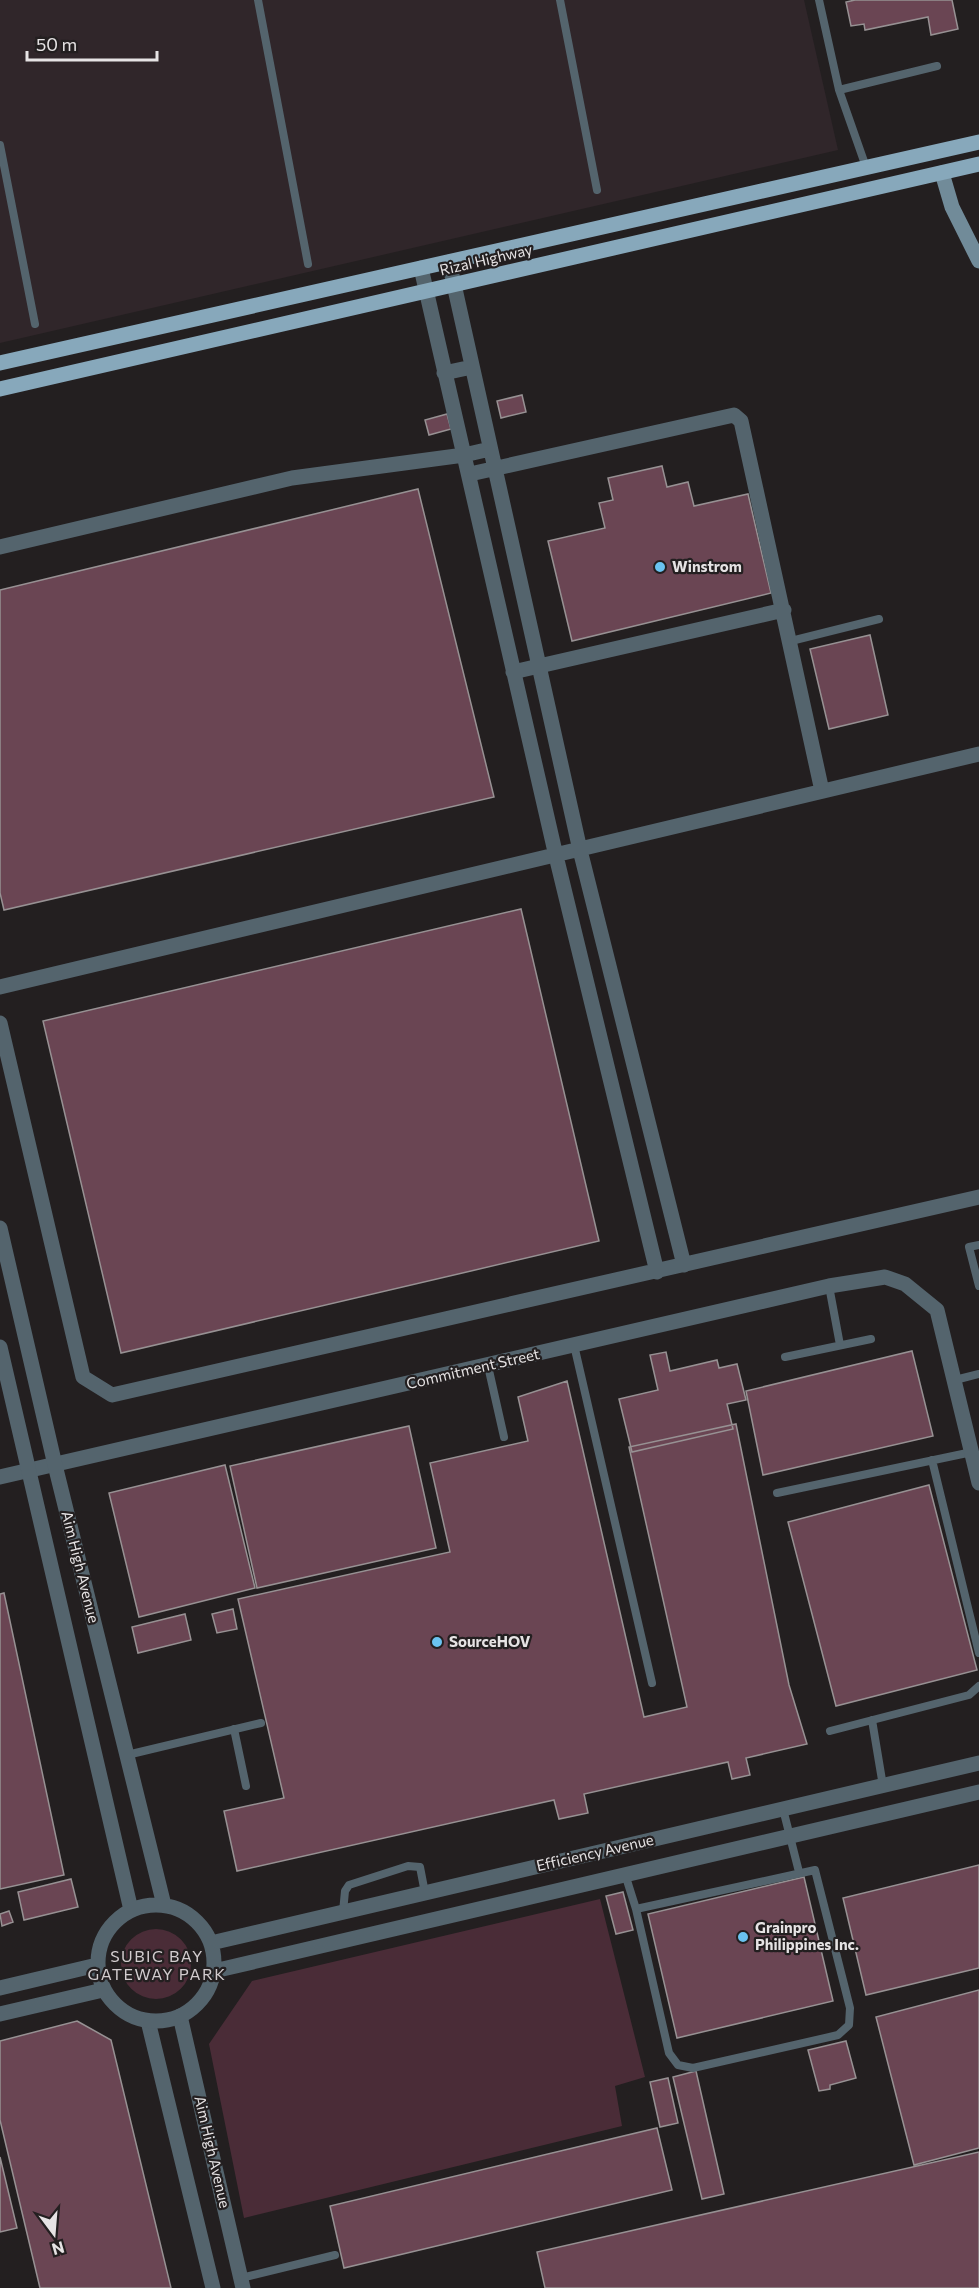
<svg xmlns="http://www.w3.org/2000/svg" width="979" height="2288" viewBox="0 0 979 2288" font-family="Commissioner,sans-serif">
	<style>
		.built { fill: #30262a }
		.green { fill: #4a2c37 }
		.building { fill: #6a4553; stroke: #979193; stroke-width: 1.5 }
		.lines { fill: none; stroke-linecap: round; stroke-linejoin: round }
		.service { stroke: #54646d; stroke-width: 8 }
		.minor { stroke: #54646d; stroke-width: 15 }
		.tertiary { stroke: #54646d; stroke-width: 15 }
		.secondary { stroke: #718b99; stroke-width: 15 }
		.primary { stroke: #87a8bb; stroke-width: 15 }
		.poi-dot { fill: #6ac3f1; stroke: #231f20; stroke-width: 2 }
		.labels { text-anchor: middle; stroke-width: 4.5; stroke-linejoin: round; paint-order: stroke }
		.street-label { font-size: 15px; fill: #e6e3e4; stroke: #231f20 }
		.poi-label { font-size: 15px; font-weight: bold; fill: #e6e3e4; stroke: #231f20; text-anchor: start }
		.neighbourhood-label { font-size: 16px; letter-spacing: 1.5px; fill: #d2ccce; stroke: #231f20 }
	</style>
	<rect width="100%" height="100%" fill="#231f20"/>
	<!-- built -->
	<path class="built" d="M0,0H804L838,150L0,343Z"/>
	<!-- green -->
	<path class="green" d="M600,1899L645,2077L615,2086L622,2126L244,2218L209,2044L252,1981Z
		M121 1964a35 35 0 1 1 70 0a35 35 0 1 1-70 0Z"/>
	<!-- building -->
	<path class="building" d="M855,0H952L958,29L931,35L928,17L865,30L864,24L851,26L846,2Z
		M522,395L526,412L501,418L497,401Z
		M447,414L451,429L429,435L425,420Z
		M662,466L667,487L688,482L694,506L748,494L771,593L572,641L548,541L605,528L599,503L613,500L608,478Z
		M418,489L494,797L4,910L0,893V590Z
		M870,635L888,715L829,729L810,649Z
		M521,909L599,1241L121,1353L43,1021Z
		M912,1351L933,1436L763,1475L746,1391Z
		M666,1352L670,1371L717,1360L719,1368L737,1364L746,1400L727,1404L733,1429L632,1452L619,1399L658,1390L650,1355Z
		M567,1381L644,1717L687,1707L629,1447L736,1424L789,1685L807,1744L746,1758L750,1775L732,1779L728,1762L584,1794L588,1813L559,1819L554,1800L237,1871L224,1811L284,1798L238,1599L450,1552L430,1463L528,1441L518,1397Z
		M409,1426L436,1548L257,1588L230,1466Z
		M225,1465L255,1588L139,1617L109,1493Z
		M929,1485L977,1670L836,1706L788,1522Z
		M4,1593L64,1875L0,1889V1594Z
		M233,1609L237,1629L217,1633L212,1614Z
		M185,1614L191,1640L138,1653L132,1627Z
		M979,1865V1968L866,1995L843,1898Z
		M804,1877L833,2001L677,2038L648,1914Z
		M71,1879L78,1907L24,1920L18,1892Z
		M623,1892L633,1930L616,1934L606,1896Z
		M9,1911L13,1922L2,1926L0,1914Z
		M979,1990V2148L914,2165L876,2017Z
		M77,2021L111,2040L171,2288H40L0,2120V2041Z
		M846,2041L856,2078L830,2085V2089L819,2091L808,2050Z
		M696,2071L724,2194L702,2199L673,2077Z
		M668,2078L678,2123L660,2127L650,2082Z
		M657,2128L672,2190L344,2268L330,2206Z
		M979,2152V2288H545L537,2252Z
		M0,2157L17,2228L0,2232Z"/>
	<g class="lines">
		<!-- service -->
		<path class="service" d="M258,0L308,264
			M560,0L597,190
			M819,0L839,90L866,167
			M839,90L937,66
			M0,145L35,324
			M791,641L879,619
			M979,1245L969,1247L979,1286
			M829,1286L840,1345
			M574,1345L652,1683
			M785,1357L871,1339
			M488,1366L504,1437
			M955,1380L979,1374
			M932,1460L979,1653
			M777,1493L972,1452
			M872,1720L883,1786
			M234,1729L246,1786
			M830,1731L969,1695L979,1686
			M127,1755L261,1723
			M783,1809L799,1872
			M625,1874L636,1909L669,2053L678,2065L693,2068L838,2035L849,2025L850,2008L815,1870L636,1909
			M343,1912L345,1891L349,1885L408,1866L420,1867L425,1893
			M241,2278L335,2255"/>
		<!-- minor -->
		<path class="minor" d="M449,262L580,850L684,1265
			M421,268L556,856L657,1272
			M444,373L472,367
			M470,474L734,415L741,421L822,791
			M0,547L292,478L464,455L490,449
			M513,672L784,610
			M0,987L979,754
			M0,1023L83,1377L112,1395L979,1197
			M0,1477L829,1286L885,1277L905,1284L937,1310L979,1483
			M180,2016L243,2288
			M148,2021L213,2288"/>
		<!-- tertiary -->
		<path class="tertiary" d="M0,1228L55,1465L164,1905
			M0,1347L131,1910
			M98 1963a58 58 0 1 1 116 0a58 58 0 1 1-116 0Z
			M211,1943L979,1763
			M214,1971L979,1792
			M0,1988L97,1965
			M0,2014L103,1990"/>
		<!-- secondary -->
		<path class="secondary" d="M942,173L952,207L979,261"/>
		<!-- primary -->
		<path class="primary" d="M0,363L979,142
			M0,389L979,164"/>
	</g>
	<!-- markers -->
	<g class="poi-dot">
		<circle cx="660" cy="567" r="6"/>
		<circle cx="437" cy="1642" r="6"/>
		<circle cx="743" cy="1937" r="6"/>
	</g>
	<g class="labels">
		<!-- street labels -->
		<g class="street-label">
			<text transform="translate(486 260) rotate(-13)" y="5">Rizal Highway</text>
			<text transform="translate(473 1369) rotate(-13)" y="5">Commitment Street</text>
			<text transform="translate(80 1567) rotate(76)" y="5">Aim High Avenue</text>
			<text transform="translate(595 1853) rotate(-13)" y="5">Efficiency Avenue</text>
			<text transform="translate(212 2152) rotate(77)" y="5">Aim High Avenue</text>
		</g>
		<!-- poi labels -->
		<g class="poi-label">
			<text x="672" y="572">Winstrom</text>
			<text x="449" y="1647">SourceHOV</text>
			<text x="755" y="1933">Grainpro<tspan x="755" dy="17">Philippines Inc.</tspan></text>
		</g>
		<!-- neighbourhood labels -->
		<g class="neighbourhood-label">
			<text x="157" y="1962">SUBIC BAY<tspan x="157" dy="18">GATEWAY PARK</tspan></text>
		</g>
	</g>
	<!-- north arrow -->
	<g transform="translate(54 2234) rotate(164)" stroke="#231f20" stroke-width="4.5" paint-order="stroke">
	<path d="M0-4.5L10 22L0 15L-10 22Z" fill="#e6e3e4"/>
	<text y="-9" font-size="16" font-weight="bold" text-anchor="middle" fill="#e6e3e4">N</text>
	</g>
	<!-- scale -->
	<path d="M27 51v9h130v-9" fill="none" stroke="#e6e3e4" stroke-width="3"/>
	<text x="36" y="51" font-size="18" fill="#e6e3e4" stroke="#231f20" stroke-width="4.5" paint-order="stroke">50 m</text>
</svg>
